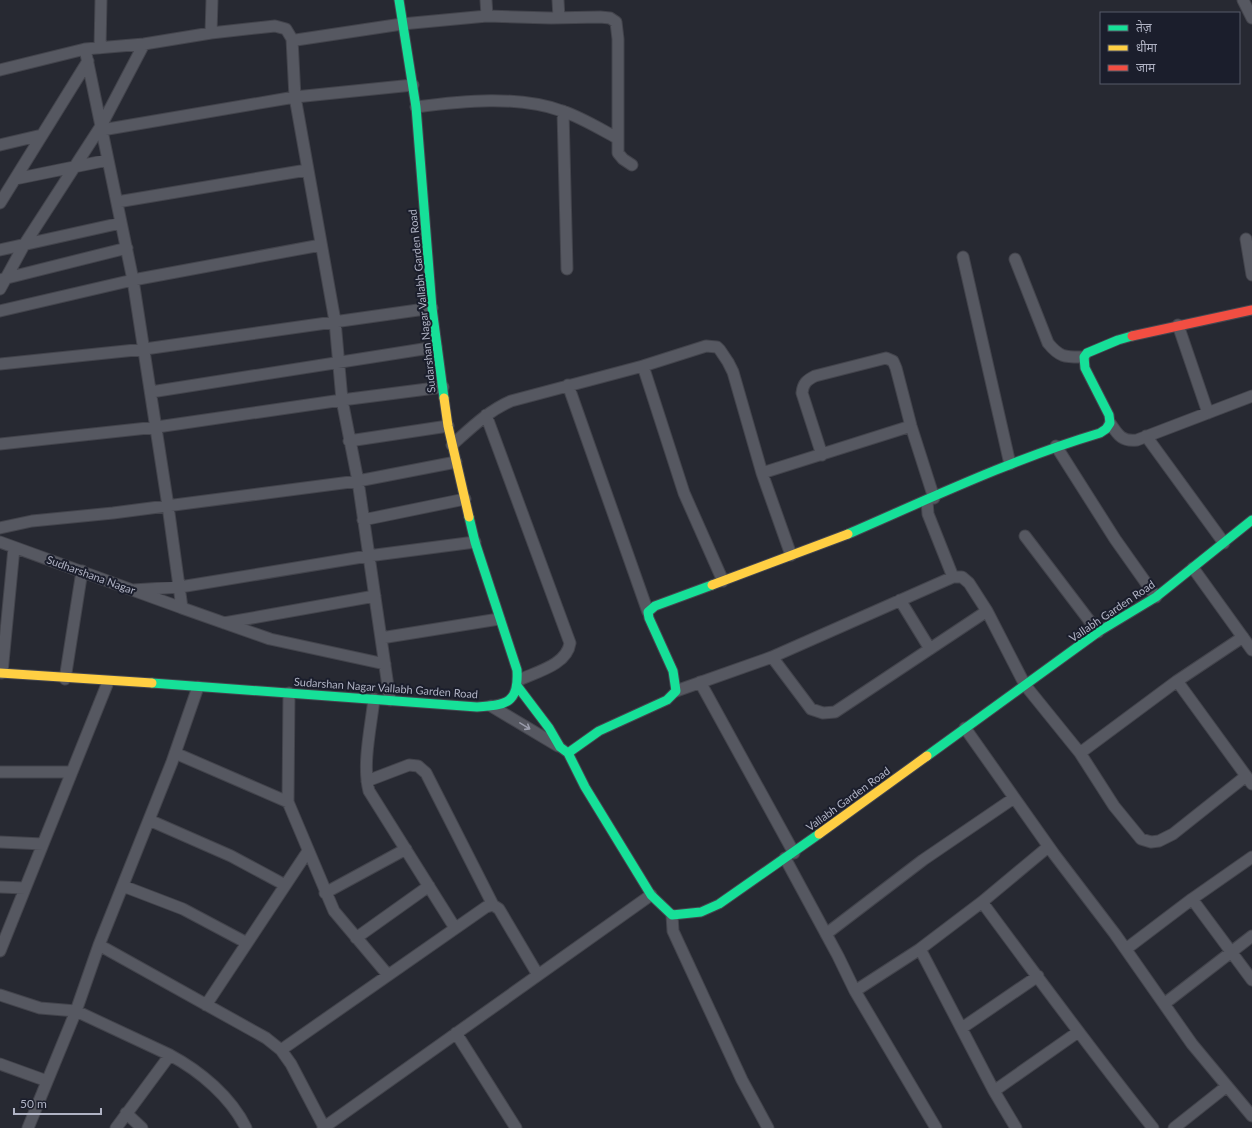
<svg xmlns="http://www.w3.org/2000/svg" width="1252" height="1128" viewBox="0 0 1252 1128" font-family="Lato,'Noto Sans Devanagari',sans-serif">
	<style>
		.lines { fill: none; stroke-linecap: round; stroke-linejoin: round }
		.street-casing { stroke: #43444c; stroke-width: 13 }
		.fast-casing { stroke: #44464f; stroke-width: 11 }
		.slow-casing { stroke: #44464f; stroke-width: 11 }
		.jam-casing { stroke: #44464f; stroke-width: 11 }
		.street { stroke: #565861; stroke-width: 11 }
		.fast { stroke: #16e098; stroke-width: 9 }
		.slow { stroke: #ffcf43; stroke-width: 9 }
		.jam { stroke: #f24e42; stroke-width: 9 }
		.oneway { stroke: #9a9cab }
		.labels { text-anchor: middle; stroke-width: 4; stroke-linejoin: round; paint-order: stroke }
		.street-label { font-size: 11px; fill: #b0b3c4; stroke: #1b1e2c }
	</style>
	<rect width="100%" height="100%" fill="#272932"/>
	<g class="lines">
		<!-- street casing -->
		<g class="street-casing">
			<path id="street" d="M486,0L487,16
				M558,0L559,18
				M1243,0L1252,18
				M211,33L212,0
				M292,39L295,97L335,321L342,400L358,481L390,700
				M100,48L101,0
				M85,49L133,280L168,506L182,608L270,639L385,664
				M0,70L85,49L144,44L211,33L275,26L286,29L292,39L296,40L402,24L487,16L551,18L600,17L610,18L616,22L618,39V153L623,159L632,165
				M416,107C462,101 518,95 562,111C581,117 600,129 617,138
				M563,111L567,269
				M102,130L295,97L413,85
				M0,145L42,135
				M15,179L108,160
				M117,202L307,170
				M0,203L88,61
				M1246,239L1252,275
				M0,250L121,223
				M963,257L1010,464
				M1015,259L1048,343C1060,358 1066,357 1084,357
				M3,279L127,248
				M0,289L24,245L101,126L144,44
				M0,311L133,280L321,245
				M1178,325L1208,413
				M0,364L145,349L432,308
				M643,366L684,493L723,581
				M568,385L648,612
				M151,392L436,347
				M486,415L570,643C567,665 536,672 519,680
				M1110,423C1118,435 1122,442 1137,440L1252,396
				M1146,436L1224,543
				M349,441L448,426
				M0,444L157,427L342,400L443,387
				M452,445C471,428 488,411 511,401L643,366L706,346L717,347L720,350L728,362L733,372L762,473L791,555
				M1056,446L1115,539L1156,597
				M822,455L802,393C803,383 807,380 815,376L886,358L893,361L896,368L911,426L934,498
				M762,473L911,426
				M927,501L928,514L953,577
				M363,520L465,499
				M0,528L32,521L113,513L358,481L456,462
				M1025,536L1098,632
				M0,542L182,608
				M1193,568L1252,650
				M133,590L180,587L368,556L475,542
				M900,600L930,649
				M224,623L375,596
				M381,638L499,619
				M772,657L953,577H962L969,583L987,611L1025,685L1080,753L1114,806L1141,839L1151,842L1159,841L1173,834L1246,776
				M2,673L14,548
				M65,679L82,571
				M1177,681L1252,784
				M700,682L794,853
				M676,691L772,657L811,709L823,713L835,712L987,611
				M289,693L288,802L334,911L388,975
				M374,699C371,726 362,765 369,791L455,928
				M491,706L558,746
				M965,728L1054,854L1115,934L1192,1044L1252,1116
				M175,753L288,802
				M1080,753L1177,681L1243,637
				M0,772H72
				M367,781L409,765L418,766L426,773L493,905
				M149,820L231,856L285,885
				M0,842L43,844
				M785,858L838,956L855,991L936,1128
				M123,886L183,909L247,943
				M0,887L25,888
				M325,893L406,849
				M1192,899L1252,980
				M982,902C1038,978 1094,1054 1153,1128
				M672,915L673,931L742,1080L768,1128
				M826,934L923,860L1014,798
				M356,938L429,886
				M99,945L266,1038L281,1050L291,1064L324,1127
				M920,949L994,1091L1016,1128
				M1126,949L1192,899L1252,857
				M0,951L108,682
				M855,991L920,949L982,902L1048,847
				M0,995L40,1008L76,1011L170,1055C200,1071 231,1097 246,1128
				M1164,1004L1252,936
				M206,1005L308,851
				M962,1028L1038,976
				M456,1033L516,1128
				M281,1050L486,907L493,905L499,909L538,975
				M0,1064L47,1081
				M994,1091L1078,1032
				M126,1113L142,1128
				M28,1128L76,1011L99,945L172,762L198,687
				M116,1128L170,1055
				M323,1128L651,895
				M1174,1128L1227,1086"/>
		</g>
		<!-- fast casing -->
		<g class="fast-casing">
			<path id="fast" d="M399,0L416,107L432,308L444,398
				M848,534C931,498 1013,459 1100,433L1106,429L1110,423L1109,415L1085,368L1084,357L1087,353L1118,340L1132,336
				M152,683L477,707C507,705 519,703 517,670L475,542L469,517
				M518,687L549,728L560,747L568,753L585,787L651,895L672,915L701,912L719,904L819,834
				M568,753L599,731L667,700L676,691L673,671L649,618L648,612L655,606L712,585
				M927,756L1098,632L1156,597L1252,520"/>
		</g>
		<!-- slow casing -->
		<g class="slow-casing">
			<path id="slow" d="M444,398L448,426L469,517
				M712,585L848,534
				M0,673L152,683
				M819,834L927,756"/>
		</g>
		<!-- jam casing -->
		<g class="jam-casing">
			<path id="jam" d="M1132,336L1252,310"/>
		</g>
		<!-- street -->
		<use href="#street" class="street"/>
		<!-- fast -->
		<use href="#fast" class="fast"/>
		<!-- slow -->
		<use href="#slow" class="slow"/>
		<!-- jam -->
		<use href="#jam" class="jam"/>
	</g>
	<!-- one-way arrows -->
	<defs><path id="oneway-shaft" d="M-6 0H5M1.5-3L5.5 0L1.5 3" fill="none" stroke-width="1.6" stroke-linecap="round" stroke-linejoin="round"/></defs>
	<use class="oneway" href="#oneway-shaft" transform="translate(525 726) rotate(31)"/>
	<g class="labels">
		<!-- street labels -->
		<g class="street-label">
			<text transform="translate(422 301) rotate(-96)" y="4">Sudarshan Nagar Vallabh Garden Road</text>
			<text transform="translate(91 575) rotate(20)" y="4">Sudharshana Nagar</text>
			<text transform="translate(1112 611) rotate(-34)" y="4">Vallabh Garden Road</text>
			<text transform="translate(386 688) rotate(4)" y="4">Sudarshan Nagar Vallabh Garden Road</text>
			<text transform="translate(848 799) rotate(-36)" y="4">Vallabh Garden Road</text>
		</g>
	</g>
	<!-- legend -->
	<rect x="1100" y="12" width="140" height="72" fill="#1b1e2c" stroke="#575a69"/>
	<rect x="1108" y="25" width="20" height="6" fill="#16e098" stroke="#575a69"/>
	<text x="1136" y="32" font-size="12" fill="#b0b3c4">तेज़</text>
	<rect x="1108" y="45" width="20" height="6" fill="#ffcf43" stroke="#575a69"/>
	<text x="1136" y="52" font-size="12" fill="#b0b3c4">धीमा</text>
	<rect x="1108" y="65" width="20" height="6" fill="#f24e42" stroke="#575a69"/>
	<text x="1136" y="72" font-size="12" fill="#b0b3c4">जाम</text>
	<!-- scale -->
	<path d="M14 1108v6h87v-6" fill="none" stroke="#b0b3c4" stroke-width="2"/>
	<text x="20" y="1108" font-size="12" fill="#b0b3c4" stroke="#1b1e2c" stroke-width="3" paint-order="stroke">50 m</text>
</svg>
